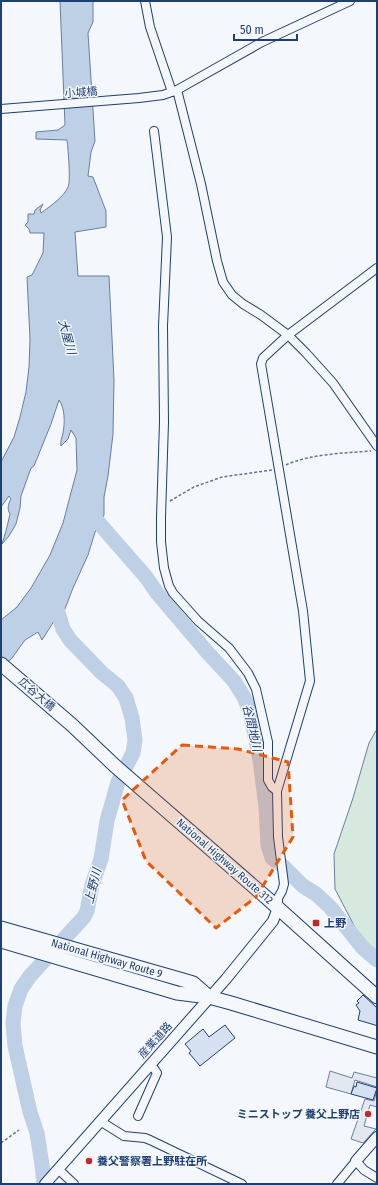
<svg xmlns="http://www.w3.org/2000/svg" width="378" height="1185" viewBox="0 0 378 1185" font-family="'Fira Sans Condensed','Noto Sans JP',sans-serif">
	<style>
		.green { fill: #d7e8df; stroke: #687fa3 }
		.parking { fill: #e3e8f0; stroke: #687fa3 }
		.water { fill: #bed0e5; stroke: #687fa3 }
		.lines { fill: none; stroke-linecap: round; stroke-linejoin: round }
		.river { stroke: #bed0e5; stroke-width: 15 }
		.building { fill: #d5e0f0; stroke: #1d3f73 }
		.minor-casing { stroke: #1d3f73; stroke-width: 10 }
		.tertiary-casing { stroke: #1d3f73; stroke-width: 12 }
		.trunk-casing { stroke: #1d3f73; stroke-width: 15 }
		.path { stroke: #5e769c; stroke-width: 1.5; stroke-dasharray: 3 2; stroke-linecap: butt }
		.minor { stroke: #f4f7fb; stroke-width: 8 }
		.tertiary { stroke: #f4f7fb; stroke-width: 10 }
		.trunk { stroke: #f4f7fb; stroke-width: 13 }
		.marked { fill: #e8590c; fill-opacity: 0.2; stroke: #e8590c; stroke-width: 3; stroke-dasharray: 8 5; stroke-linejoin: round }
		.poi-dot { fill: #c62828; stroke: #f4f7fb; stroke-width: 1.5 }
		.labels { text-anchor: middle; stroke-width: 3; stroke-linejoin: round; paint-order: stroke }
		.street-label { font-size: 11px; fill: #1d3f73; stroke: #f4f7fb }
		.poi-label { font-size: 11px; font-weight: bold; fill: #1d3f73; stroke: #f4f7fb; text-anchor: start }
		.water-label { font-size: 12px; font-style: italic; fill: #1d3f73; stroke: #f4f7fb }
	</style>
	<rect width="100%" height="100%" fill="#f4f7fb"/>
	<!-- green -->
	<path class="green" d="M377,729V956L360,937L335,889L334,854L353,798L369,743Z"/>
	<!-- parking -->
	<path class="parking" d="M330,1071L352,1078L354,1072L377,1078V1087L355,1080L351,1094L326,1087Z
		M377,1090V1107L370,1105L364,1126L376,1129L363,1143L351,1139L365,1099L374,1101Z"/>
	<!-- water -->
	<path class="water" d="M60,1H93V22L88,33L95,141L91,152L88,176L93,177L106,211V227L75,232L78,276H109L114,380L113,434L108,476L104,497V515L96,529L88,555L73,588L63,614V629L56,618L42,640L38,632L25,640L12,658L1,668V620L17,607L31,588L50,555L63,523L77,470L76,438L71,430L68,439L61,446C60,441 62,438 63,433C65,423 65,408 59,400L51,424L34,466L31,468L21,496L20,508L16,524L9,536L2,544L6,531L10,514C7,509 8,504 11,499L9,496L1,507V462L14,437L20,417L26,392L29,367L30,339L27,277L32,275L43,253L44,233H30L29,229L25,225L28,222V214H34L35,210L43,204L40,210L41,213C49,207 64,197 68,187C71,181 68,149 67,140L36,139V132L58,130L65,125Z"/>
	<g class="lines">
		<!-- river -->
		<path class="river" d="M88,509L98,522L146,577L157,593L208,653L234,681L244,697L250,712L260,760L266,807L268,845L272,858L283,866L303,886L316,894L330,907L363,948L377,960
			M44,1184L42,1165L37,1133L30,1112L15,1046L13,1023L15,1006L21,989L30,976L84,917L87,911L92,885L101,859L107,821L118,782L133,753L135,740L132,718L126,698L118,686L102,673L70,640L63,629L57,609"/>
	</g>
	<!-- building -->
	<path class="building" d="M363,995L377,1008V1026L375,1025L358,1020L360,1011L356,1005L359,1003L357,1001Z
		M225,1025L235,1038L200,1066L189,1053L191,1051L185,1044L203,1029L209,1037Z
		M357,1082L377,1088L373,1100L351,1094L354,1086L356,1087Z"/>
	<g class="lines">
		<!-- minor casing -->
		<g class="minor-casing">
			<path id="minor" d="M145,1L150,27L172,92
				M177,90L201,184L217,261L223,282L232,295L243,304L261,315L288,335L306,353L333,383L377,446
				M1,109L139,98L163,95L177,90L262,42L350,1
				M154,131L167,237L163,326L164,422L161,517V542L164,568L169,586L173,593L198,621L229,648L248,673L256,689L268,742V780L272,787L277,791
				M278,908V898L282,891L284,884L278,837L277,791L310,681L303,611L261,364L263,358L288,335L377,268
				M138,1116L157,1073L155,1070L150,1064
				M100,1121L124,1136L145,1138L150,1140L242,1184
				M58,1169L74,1184
				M337,1184L356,1161L364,1170L377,1178"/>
		</g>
		<!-- tertiary casing -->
		<g class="tertiary-casing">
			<path id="tertiary" d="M356,1161L377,1137
				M45,1184L226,979L273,921L278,908"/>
		</g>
		<!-- trunk casing -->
		<g class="trunk-casing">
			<path id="trunk" d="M1,664L72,725L114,765L268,899L377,997
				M1,928L183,980L193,983L209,997
				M1,941L177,993L209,997L231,1003L377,1047"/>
		</g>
		<!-- path -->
		<path class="path" d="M286,465C309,454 346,453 371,451
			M170,501L194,487L222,477L272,470
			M1,1143L19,1130"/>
		<!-- minor -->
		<use href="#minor" class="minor"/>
		<!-- tertiary -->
		<use href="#tertiary" class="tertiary"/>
		<!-- trunk -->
		<use href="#trunk" class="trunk"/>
	</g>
	<!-- marked area -->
	<path class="marked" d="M182,745L238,749L288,762L293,837L256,897L216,928L146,861L122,800Z"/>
	<!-- markers -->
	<g class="poi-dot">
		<rect x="312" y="919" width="8" height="8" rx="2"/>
		<circle cx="368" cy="1114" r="4"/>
		<circle cx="89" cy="1161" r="4"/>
	</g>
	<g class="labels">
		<!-- street labels -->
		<g class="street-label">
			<text transform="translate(81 92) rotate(-4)" y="4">小城橋</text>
			<text transform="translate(37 694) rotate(41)" y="4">広谷大橋</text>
			<text transform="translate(225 861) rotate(41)" y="4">National Highway Route 312</text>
			<text transform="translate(107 958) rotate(16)" y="4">National Highway Route 9</text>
			<text transform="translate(155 1040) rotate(-48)" y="4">産業道路</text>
		</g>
		<!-- poi labels -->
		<g class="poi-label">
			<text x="324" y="927">上野</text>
			<text x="360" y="1118" text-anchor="end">ミニストップ 養父上野店</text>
			<text x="97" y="1165">養父警察署上野駐在所</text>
		</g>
		<!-- water labels -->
		<g class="water-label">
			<text transform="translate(67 337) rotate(74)" y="4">大屋川</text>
			<text transform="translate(252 728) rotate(77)" y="4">谷間地川</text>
			<text transform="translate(93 886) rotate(-76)" y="4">上野川</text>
		</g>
	</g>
	<!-- border -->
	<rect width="378" height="1185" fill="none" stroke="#1d3f73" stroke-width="4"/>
	<!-- scale -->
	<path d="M234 34v6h63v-6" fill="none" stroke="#1d3f73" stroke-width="2"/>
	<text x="240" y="34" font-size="12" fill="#1d3f73" stroke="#f4f7fb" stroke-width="3" paint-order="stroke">50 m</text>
</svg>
